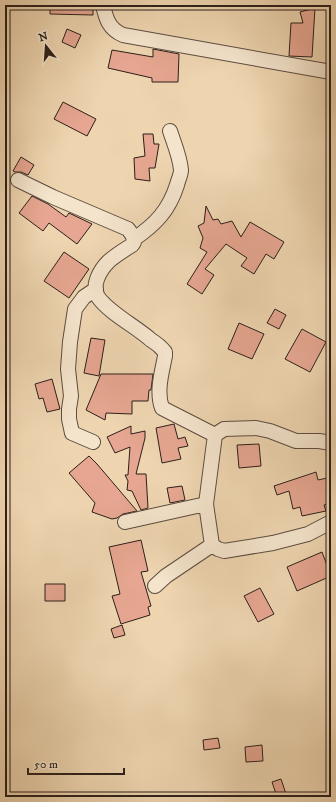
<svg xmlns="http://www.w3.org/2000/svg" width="336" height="802" viewBox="0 0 336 802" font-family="'IM FELL DW Pica',serif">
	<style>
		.building { fill: #e6a691; stroke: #2c1f1a }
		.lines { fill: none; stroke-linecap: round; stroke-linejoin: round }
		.minor-casing { stroke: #5c4c40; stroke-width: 16 }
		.minor { stroke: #f4e4cc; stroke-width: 14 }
	</style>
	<rect width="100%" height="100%" fill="#eed5b0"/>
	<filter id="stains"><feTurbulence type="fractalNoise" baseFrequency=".005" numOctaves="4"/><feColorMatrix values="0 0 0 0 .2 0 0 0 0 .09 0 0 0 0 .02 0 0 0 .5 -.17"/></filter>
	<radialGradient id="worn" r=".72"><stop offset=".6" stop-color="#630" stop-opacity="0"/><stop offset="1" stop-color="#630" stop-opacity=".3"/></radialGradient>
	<!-- building -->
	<path class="building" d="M50,5H93V15L50,14Z
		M315,8L312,57L289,56L291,23H303L300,12Z
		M67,29L81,35L75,48L62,42Z
		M153,49L179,54L178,82H152V78L108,68L112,50L153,57Z
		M63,102L96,119L87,136L54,119Z
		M143,134H153L154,144H159L155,168H149L150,181L135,179L134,158L145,156Z
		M21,157L34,165L28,175L21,172H15L13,171Z
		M32,196L48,204L66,217L69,213L92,224L77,244L49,223L43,231L19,213Z
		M206,206L213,220L218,219L221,224L232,221L241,237L250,222L284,242L274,259L266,254L254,274L241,266L247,258L226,244L205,269L214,275L202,294L187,284L207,252L200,248L203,238L198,226L204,223Z
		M64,252L89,269L69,298L44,281Z
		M275,309L286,315L279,329L267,323Z
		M239,323L264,334L252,359L228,349Z
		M302,329L326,342L310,372L285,359Z
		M91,338L105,340L99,376L84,373Z
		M101,374H153L151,390H149L148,401H132V414L106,413L105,420L86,410Z
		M52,379L60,409L47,412L43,398L39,399L35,384Z
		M174,424L178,439L185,437L188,446L178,448L181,459L162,463L156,428Z
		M131,426V434L145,431V438L136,474H146L148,508L141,510L132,491L127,490L128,481L125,475H128L130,447L115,453L107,437Z
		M259,444L261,466L239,468L237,445Z
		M89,456L97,464L137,511L123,514L117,518L112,519L92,512L95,503L69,473Z
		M316,472L318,480L327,478L331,496V503L324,505L326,511L302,516L300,507L293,509L289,491L277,495L274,486Z
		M182,486L185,500L170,503L167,488Z
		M141,540L148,571L141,572L151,606L148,607L150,615L121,624L112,596L120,594L109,547Z
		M322,552L331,576L297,591L287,567Z
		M45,584H65V601H45Z
		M260,588L274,614L258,622L244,596Z
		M122,625L125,635L114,638L111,629Z
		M218,738L220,748L204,750L203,740Z
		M262,745L263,761L246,762L245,747Z
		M281,779L287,797H277L272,782Z"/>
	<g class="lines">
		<!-- minor casing -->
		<g class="minor-casing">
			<path id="minor" d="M103,5C106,19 109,29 123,35L331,72
				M18,180L53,197L128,229L133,236L134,242L132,245C124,250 116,255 109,261C100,270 91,285 98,297C109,313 137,327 151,340C156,343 161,347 165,352V356C162,372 156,391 162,408L215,435L206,504L212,545L218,549L224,551L273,543L308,534L331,522
				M134,239C156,224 169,210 177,185C178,180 181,175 181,170C180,157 174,143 170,131
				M215,435L224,429L256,428L270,431L296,441H319L331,443
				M93,442L72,433L69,419V409L71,396L68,369L70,342L75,309L84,297L96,289
				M125,522L206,504
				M155,586L166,576L212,545"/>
		</g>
		<!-- minor -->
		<use href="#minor" class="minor"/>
	</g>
	<!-- margin -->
	<rect width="336" height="802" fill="none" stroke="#eed5b0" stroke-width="20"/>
	<rect x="6" y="6" width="324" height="790" fill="none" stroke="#2c1f1a" stroke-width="2"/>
	<rect x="10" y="10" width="316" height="782" fill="none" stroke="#2c1f1a"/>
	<!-- north arrow -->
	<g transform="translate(46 46) rotate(343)" stroke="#f4e4cc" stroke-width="3" paint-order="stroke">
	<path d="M0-3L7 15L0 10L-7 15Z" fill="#2c1f1a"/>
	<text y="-6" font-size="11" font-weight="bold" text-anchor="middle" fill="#2c1f1a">N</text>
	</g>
	<!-- scale -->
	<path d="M28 768v6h96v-6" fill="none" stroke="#2c1f1a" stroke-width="2"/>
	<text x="34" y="768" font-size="12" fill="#2c1f1a" stroke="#f4e4cc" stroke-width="3" paint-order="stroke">50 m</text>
	<rect width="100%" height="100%" filter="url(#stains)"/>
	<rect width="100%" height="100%" fill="url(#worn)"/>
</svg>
